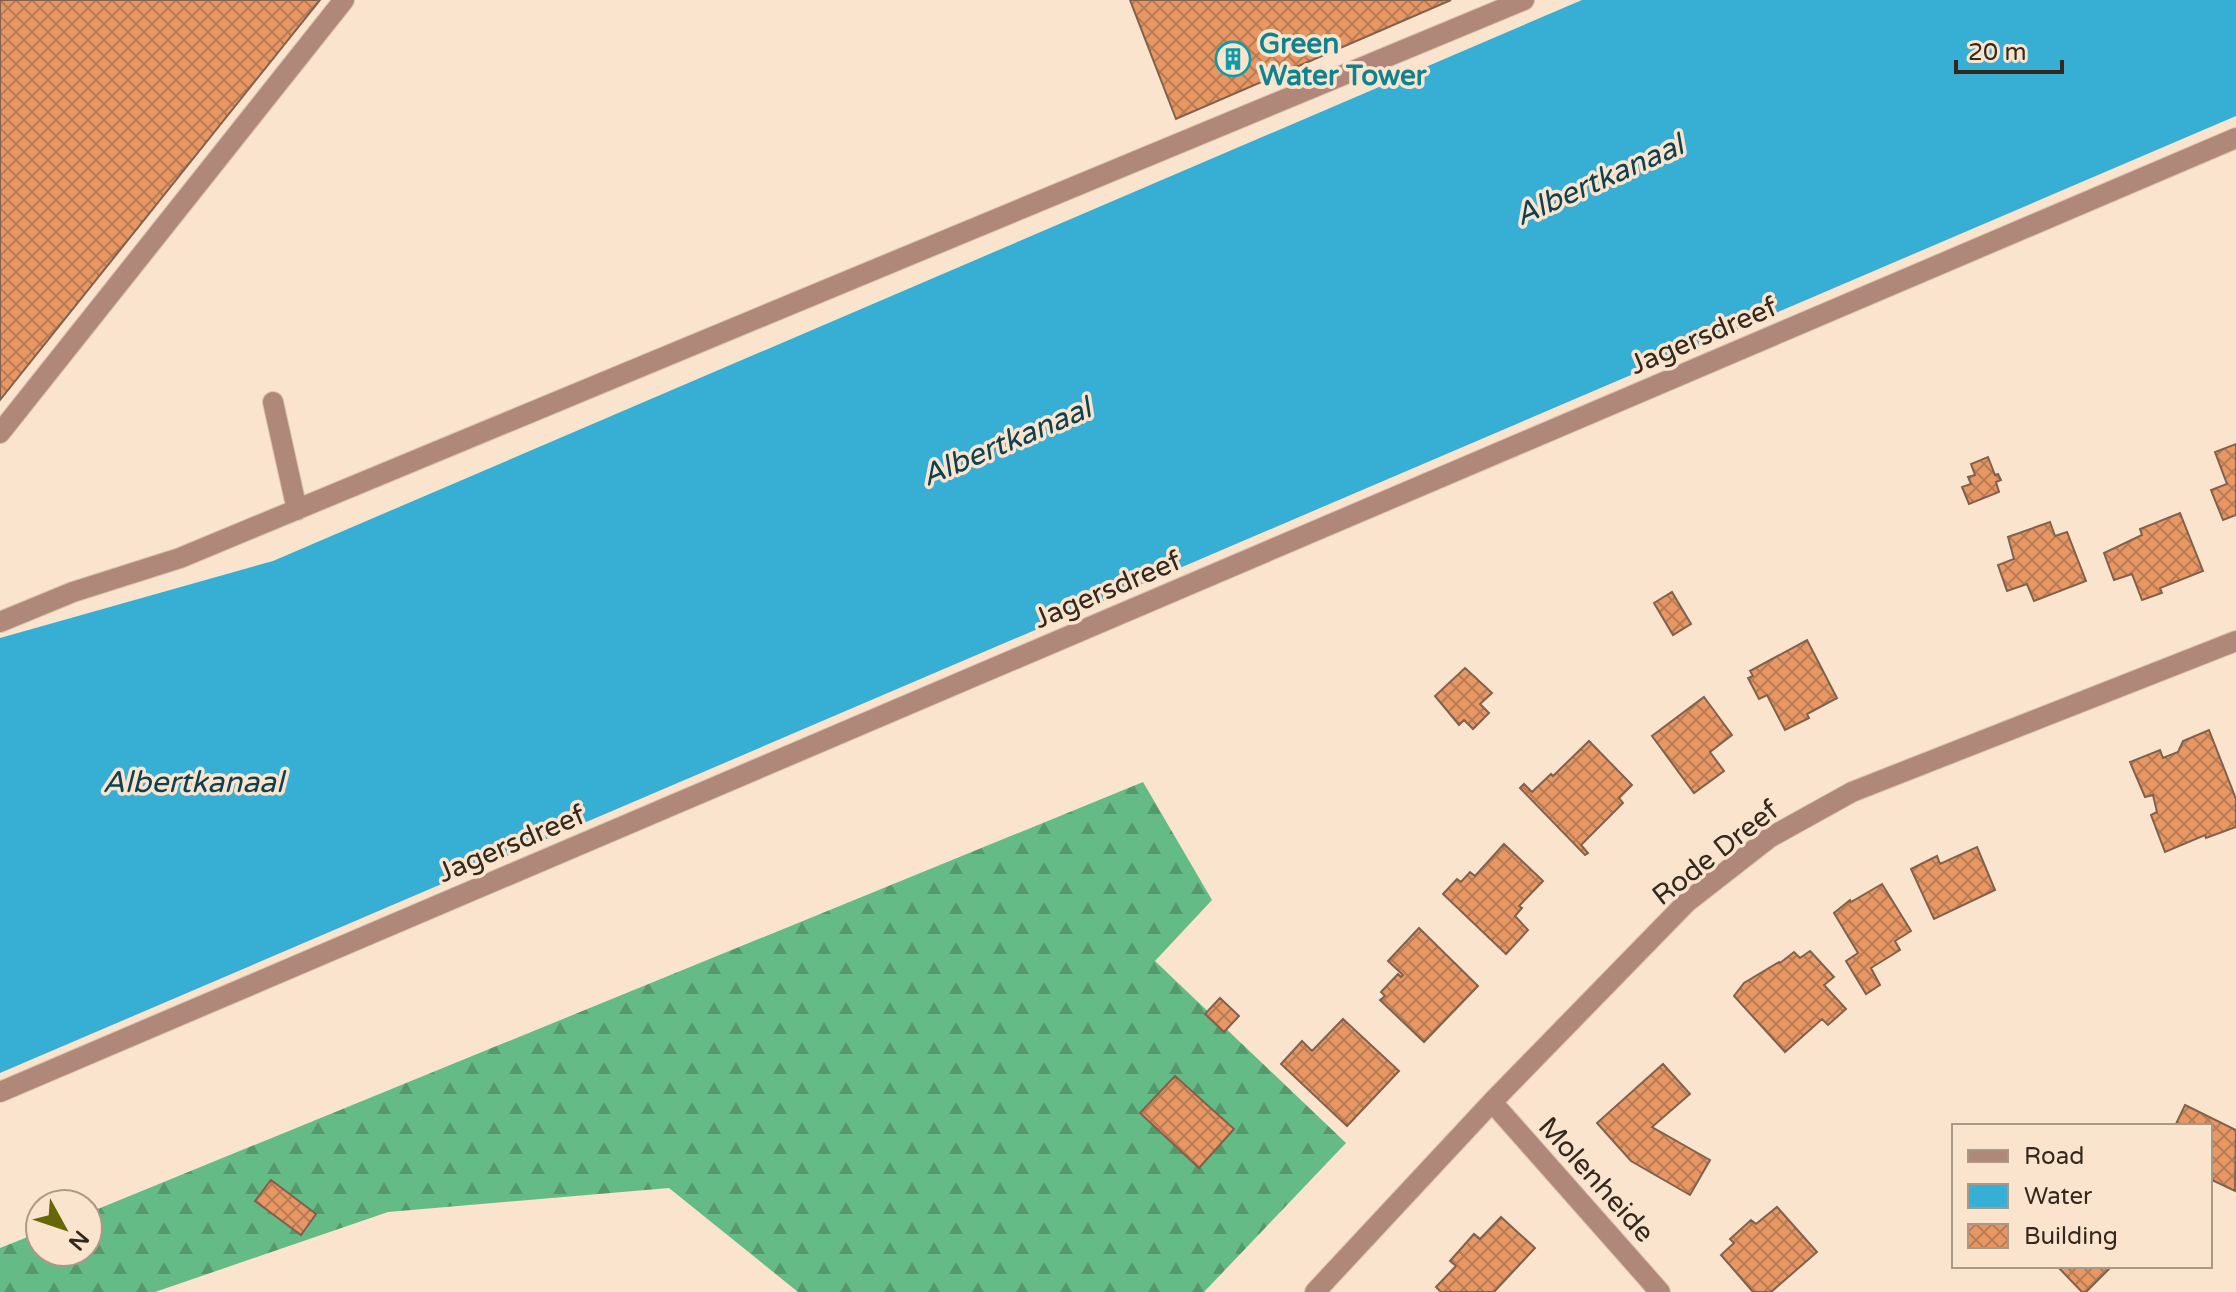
<svg xmlns="http://www.w3.org/2000/svg" width="2236" height="1292" viewBox="0 0 2236 1292" font-family="'Varela Round',sans-serif">
	<style>
		.forest { fill: url(#forest-firs) }
		.water { fill: #37aed4 }
		.building { fill: url(#building-cross-hatch); stroke: #80614e; stroke-width: 2 }
		.lines { fill: none; stroke-linecap: round; stroke-linejoin: round }
		.minor-casing { stroke: #d7c2ad; stroke-width: 22 }
		.minor { stroke: #af887a; stroke-width: 20 }
		.labels { text-anchor: middle; stroke-width: 7; stroke-linejoin: round; paint-order: stroke }
		.culture-label { font-size: 28px; font-weight: bold; fill: #0d838f; stroke: #fbe4cd; text-anchor: start }
		.street-label { font-size: 28px; fill: #33281d; stroke: #fbe4cd }
		.water-label { font-size: 30px; font-style: italic; fill: #0d4050; stroke: #fbe4cd }
	</style>
	<defs>
		<pattern id="forest-firs" width="22" height="20" patternUnits="userSpaceOnUse" patternTransform="scale(2)"><rect width="22" height="20" fill="#65bb85"/><path d="M5 1l3.5 6h-7zM16 11l3.5 6h-7z" fill="#54986c"/></pattern>
		<pattern id="building-cross-hatch" width="8" height="8" patternUnits="userSpaceOnUse" patternTransform="scale(2)"><rect width="8" height="8" fill="#e69764"/><path d="M0 0l8 8M0 8l8-8" fill="none" stroke="#bb7b52"/></pattern>
	</defs>
	<rect width="100%" height="100%" fill="#fbe4cd"/>
	<!-- forest -->
	<path class="forest" d="M1143,782L1212,900L1155,961L1346,1143L1204,1292H798L669,1188L388,1212L155,1292H0V1248L40,1232V1252H88V1213Z"/>
	<!-- water -->
	<path class="water" d="M1582,0H2236V116L0,1073V638L273,561Z"/>
	<!-- building -->
	<path class="building" d="M0,0H320L0,400Z
		M1130,0H1451L1176,119Z
		M2236,444V515L2223,520L2211,490L2227,484L2215,452Z
		M1988,457L1995,475L1998,474L2001,480L1996,482L1999,492L1969,504L1962,487L1971,484L1968,477L1975,475L1971,464Z
		M2180,513L2203,571L2160,588L2162,593L2142,600L2132,574L2114,580L2104,553L2142,535L2140,529Z
		M2050,522L2055,536L2067,532L2086,581L2034,601L2027,584L2007,591L1998,565L2014,559L2008,537Z
		M1672,592L1691,624L1673,635L1654,603Z
		M1807,640L1837,698L1807,714L1809,718L1785,730L1767,695L1759,699L1748,678L1753,676L1750,671Z
		M1465,668L1492,693L1480,704L1489,713L1473,729L1464,720L1459,725L1435,696Z
		M1704,697L1732,735L1710,752L1724,771L1694,793L1652,736Z
		M2209,730L2236,799V827L2206,838L2205,835L2165,852L2151,815L2157,812L2153,795L2145,797L2130,762L2160,750L2163,758L2178,752L2183,741Z
		M1589,741L1632,785L1619,798L1623,803L1581,845L1588,853L1585,855L1520,788L1524,784L1532,792L1551,774L1553,776Z
		M1504,844L1543,881L1519,906L1522,908L1515,916L1528,930L1506,954L1443,894L1457,879L1461,882L1470,872L1475,876Z
		M1977,847L1995,890L1934,919L1911,869L1937,856L1940,864Z
		M1882,884L1911,931L1895,941L1900,950L1871,968L1880,985L1866,994L1846,961L1858,953L1834,913L1850,900L1851,902Z
		M1419,928L1478,986L1424,1042L1380,1000L1385,996L1381,992L1398,974L1401,977L1403,975L1388,961Z
		M1810,951L1834,977L1824,985L1846,1009L1828,1025L1822,1019L1785,1052L1734,996L1744,983L1779,962L1780,963L1794,952L1800,958Z
		M1220,998L1239,1016L1224,1032L1205,1014Z
		M1343,1019L1399,1071L1347,1126L1281,1064L1302,1041L1312,1051Z
		M1663,1064L1690,1094L1652,1127L1710,1160L1690,1195L1631,1161L1597,1123Z
		M1175,1076L1234,1129L1199,1168L1140,1113Z
		M2185,1105L2236,1130L2235,1191L2210,1179V1126H2175Z
		M271,1180L316,1214L301,1235L255,1201Z
		M1777,1207L1817,1252L1771,1292H1753L1721,1255L1734,1243L1730,1239L1751,1220L1756,1224Z
		M1501,1217L1535,1248L1494,1292H1441L1436,1287L1456,1266L1450,1261L1474,1234L1480,1239Z
		M2057,1266H2112L2086,1292H2082Z"/>
	<g class="lines">
		<!-- minor casing -->
		<g class="minor-casing">
			<path id="minor" d="M273,402L297,510
				M0,433L344,0
				M0,622L73,592L180,558L1524,0
				M0,1092L2236,138
				M1492,1102L1660,1292
				M1315,1292L1492,1102L1687,902L1769,838L1852,792L2236,641"/>
		</g>
		<!-- minor -->
		<use href="#minor" class="minor"/>
	</g>
	<!-- icons -->
	<defs>
		<g id="building-ring" transform="scale(1.8)"><circle r="9.5" fill="#fbe4cd" stroke="#0f9aa8" stroke-width="1.5"/><path d="M-4-6H4V6H1V3H-1V6H-4ZM-2.5-4.3h1.7v1.8h-1.7ZM.8-4.3h1.7v1.8H.8ZM-2.5-1h1.7V.8h-1.7ZM.8-1h1.7V.8H.8Z" fill="#0f9aa8"/></g>
	</defs>
	<g fill-rule="evenodd">
		<use href="#building-ring" x="1233" y="59"/>
	</g>
	<g class="labels">
		<!-- culture labels -->
		<g class="culture-label">
			<text x="1259" y="53">Green<tspan x="1259" dy="32">Water Tower</tspan></text>
		</g>
		<!-- street labels -->
		<g class="street-label">
			<text transform="translate(1703 335) rotate(-23)" y="10">Jagersdreef</text>
			<text transform="translate(1107 589) rotate(-23)" y="10">Jagersdreef</text>
			<text transform="translate(511 843) rotate(-23)" y="10">Jagersdreef</text>
			<text transform="translate(1715 852) rotate(-38)" y="10">Rode Dreef</text>
			<text transform="translate(1597 1179) rotate(48)" y="10">Molenheide</text>
		</g>
		<!-- water labels -->
		<g class="water-label">
			<text transform="translate(1599 180) rotate(-24)" y="10">Albertkanaal</text>
			<text transform="translate(1006 442) rotate(-23)" y="10">Albertkanaal</text>
			<text x="193" y="792">Albertkanaal</text>
		</g>
	</g>
	<!-- legend -->
	<rect x="1952" y="1124" width="260" height="144" fill="#fbe4cd" stroke="#ab9987" stroke-width="2"/>
	<rect x="1968" y="1150" width="40" height="12" fill="#af887a" stroke="#ab9987" stroke-width="2"/>
	<text x="2024" y="1164" font-size="24" fill="#33281d">Road</text>
	<rect x="1968" y="1184" width="40" height="24" fill="#37aed4" stroke="#ab9987" stroke-width="2"/>
	<text x="2024" y="1204" font-size="24" fill="#33281d">Water</text>
	<rect x="1968" y="1224" width="40" height="24" fill="url(#building-cross-hatch)" stroke="#ab9987" stroke-width="2"/>
	<text x="2024" y="1244" font-size="24" fill="#33281d">Building</text>
	<!-- north arrow -->
	<g transform="translate(64 1228) rotate(130)"><circle r="38" fill="#fbe4cd" stroke="#ab9987" stroke-width="2"/>
	<path d="M0-6L14 30L0 20L-14 30Z" fill="#666804"/>
	<text y="-12" font-size="22" font-weight="bold" text-anchor="middle" fill="#33281d">N</text>
	</g>
	<!-- scale -->
	<path d="M1956 60v12h106v-12" fill="none" stroke="#33281d" stroke-width="4"/>
	<text x="1968" y="60" font-size="24" fill="#33281d" stroke="#fbe4cd" stroke-width="6" paint-order="stroke">20 m</text>
</svg>
